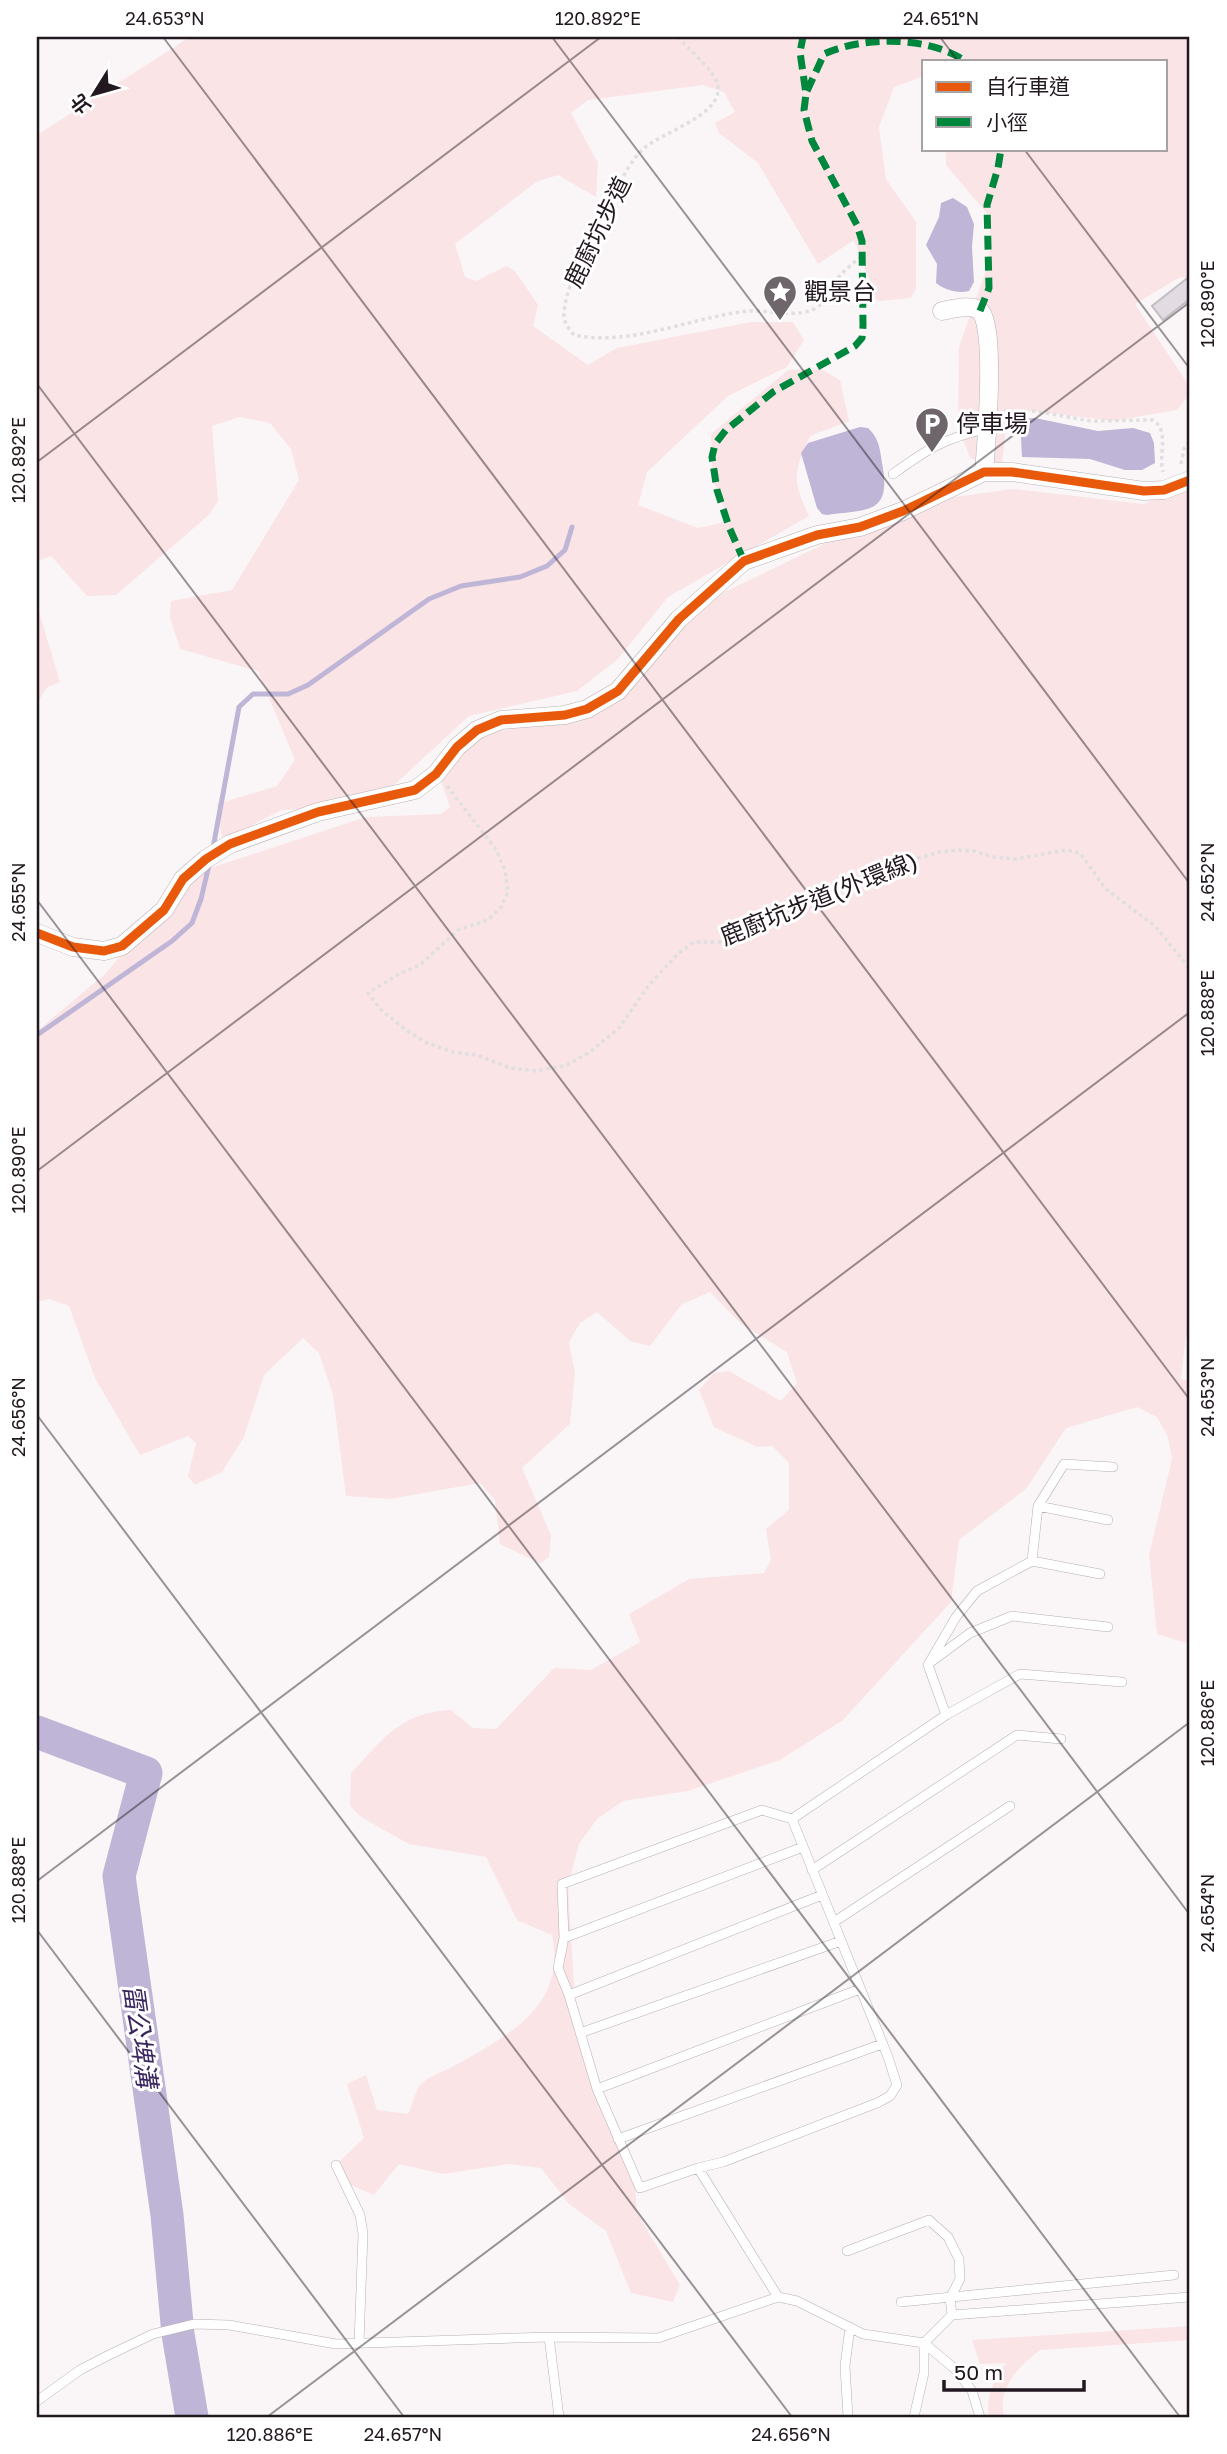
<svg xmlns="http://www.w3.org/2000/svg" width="1227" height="2454" viewBox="0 0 1227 2454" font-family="'Golos Text','Noto Sans TC',sans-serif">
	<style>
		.green { fill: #fae4e6 }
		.water { fill: #bfb5d6 }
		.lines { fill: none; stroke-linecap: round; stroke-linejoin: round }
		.stream { stroke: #bfb5d6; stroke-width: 5 }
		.river { stroke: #bfb5d6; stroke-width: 33 }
		.building { fill: #e2dce2; stroke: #c3bdc4; stroke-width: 2 }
		.lane-casing { stroke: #b7b0b4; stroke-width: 10 }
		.street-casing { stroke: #b7b0b4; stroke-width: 19 }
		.path { stroke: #e0dfe0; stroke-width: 3.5; stroke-dasharray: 3.5 3.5; stroke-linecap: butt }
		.lane { stroke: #fefefe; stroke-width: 9 }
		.street { stroke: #fefefe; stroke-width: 18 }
		.quiet { stroke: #00873e; stroke-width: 7; stroke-dasharray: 14 7; stroke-linecap: butt }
		.cycleway-casing { stroke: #fff; stroke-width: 13 }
		.cycleway { stroke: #e8590c; stroke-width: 9 }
		.ticks { fill: none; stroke: #22181f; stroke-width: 2; stroke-opacity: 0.45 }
		.labels { text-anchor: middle; stroke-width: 6; stroke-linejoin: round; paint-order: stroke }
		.street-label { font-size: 24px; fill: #22181f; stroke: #fff }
		.poi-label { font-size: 24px; fill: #22181f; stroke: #fff; text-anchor: start }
		.water-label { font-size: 26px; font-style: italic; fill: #3b2760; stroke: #fff }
		.neatline { fill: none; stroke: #22181f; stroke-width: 2.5 }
		.ticks-label { font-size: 18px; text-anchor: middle; fill: #22181f }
	</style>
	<rect width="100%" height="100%" fill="#faf6f8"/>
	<!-- green -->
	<path class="green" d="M190,37H1190V279L1180,277L1135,304L1187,383L1190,394L1177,410L1114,421L1025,410L1007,420L1002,463L971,459L958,428L959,347L989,262L990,217L946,165V149H1166V61H924V76L894,87L879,127L886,179L916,222V289L911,298L878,301L861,290L871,283L854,240L818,264L758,163L719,133L715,123L735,112L724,92L703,85L588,100L571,113L598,163L596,197L558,175L536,182L455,244L465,277L476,281L506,266L515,271L538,305L533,326L588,365L617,348L751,322H793L804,340L787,367L728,396L647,472L638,505L698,528L729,521L712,478L711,434L788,370L821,369L840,380L849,421L810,436C793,474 792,479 809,516L668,597L618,659L577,691L469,716L390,789L338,808L281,810L222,841L217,804L277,786L295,760L258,671L180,649L170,617L171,601L232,590L299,480L291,449L270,423L240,417L212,426L218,501L210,514L116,595L87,596L51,556L37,561V135Z
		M1190,482V1331L1186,1336L1181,1379L1190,1381V1644L1157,1634L1149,1555L1172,1459L1168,1437L1157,1417L1137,1407L1066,1428L1026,1489L959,1540L951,1602L843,1720L780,1760L688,1791L623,1801L597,1819L579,1844L568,1886L577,2036L633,2162L637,2213L680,2285L673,2302L631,2293L606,2231L569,2204L541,2168L509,2164L443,2174L399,2164L374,2195L346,2183L340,2161L364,2138L347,2084L366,2075L377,2110L408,2114C412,2106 415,2091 421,2084C428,2077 444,2071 454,2066C507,2036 567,2007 552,1935L517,1920L486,1857L409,1844L361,1817L350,1806L351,1773C382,1740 401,1712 451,1710L473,1728L496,1729L554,1668L591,1670L640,1642L629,1614L689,1579L764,1573L771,1560L766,1529L789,1510V1463L772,1446L757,1447L714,1427L699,1390L714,1373L729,1371L781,1401L797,1383L787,1352L741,1324L710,1292L682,1304L650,1346L630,1341L597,1312L580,1323L569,1342L575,1373L570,1424L522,1468L551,1535L549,1557L540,1563L500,1544L495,1500L480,1483L390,1499L346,1496L333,1395L319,1353L303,1338L264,1375L244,1437L222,1472L195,1485L188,1476L196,1443L188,1436L140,1455L95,1378L69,1306L49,1299L37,1302V1031L105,974L174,893L204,870L366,817L441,814L450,807L437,769L469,736L576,717L706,601L863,525L947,498L1013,489L1144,504Z
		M37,605L60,682L46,688L37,704Z
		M1190,2326V2340L1040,2350C1018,2367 997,2388 1004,2417H989C985,2396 995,2379 1006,2363L980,2364L972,2340Z"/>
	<!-- water -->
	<path class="water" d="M953,198L967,207L974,224L972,247L974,282L969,291C958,294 945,290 936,283L937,264L926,245L939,217L941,203Z
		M1035,418L1098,431L1133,428L1150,433L1154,443L1155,463L1142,470H1125L1090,459L1022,457L1020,419Z
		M860,427L868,428C879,438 880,449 882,463C892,515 868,509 827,515L822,514L817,508L801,453L808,443Z"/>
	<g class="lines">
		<!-- stream -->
		<path class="stream" d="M213,848L239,707L253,694H288L308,685L429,599L461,586L520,577L547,566L565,550L572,527
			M37,1035L172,941L192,923L201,899L210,861"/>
		<!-- river -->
		<path class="river" d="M37,1732L146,1773L119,1876L167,2215L178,2334L192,2417"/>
	</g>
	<!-- building -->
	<path class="building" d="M1190,276V299L1163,320L1152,306Z"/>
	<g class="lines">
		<!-- lane casing -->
		<g class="lane-casing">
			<path id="lane" d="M893,474C930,447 944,439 988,428
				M1038,1506L1108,1520
				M1032,1561L1100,1574
				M931,1662L970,1633L1012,1616L1108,1627
				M946,1715L1020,1674L1122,1682
				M792,1819L762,1810L562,1884L564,1938L558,1968L569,1995L597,2089L640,2188L698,2168L723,2162L877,2103L890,2096L897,2085L888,2057L792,1819L946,1715L928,1665L956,1617L977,1591L1032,1561L1038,1506L1064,1464L1113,1467
				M812,1870L1017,1735L1061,1739
				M834,1922L1010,1806
				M564,1938L803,1847
				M569,1995L822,1895
				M580,2033L841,1941
				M597,2089L860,1989
				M618,2139L882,2044
				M336,2165L360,2215L363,2234L359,2343
				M698,2168L778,2297
				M847,2251L929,2220L948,2237L959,2259L960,2279L950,2298L952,2315
				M901,2302L1174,2275
				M549,2337L559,2417
				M37,2401L80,2370L107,2356L153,2334L194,2324L229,2325L336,2344L549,2337L658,2338L778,2297L797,2301L863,2334L924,2343L955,2369L972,2391L980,2417
				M848,2417L845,2366L850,2327
				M914,2417L924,2373V2343L952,2315L1190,2297"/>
		</g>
		<!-- street casing -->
		<g class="street-casing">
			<path id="street" d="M942,311C953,309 970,304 979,310C997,322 986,448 984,472
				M37,933L73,947L104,951L122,946L164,910L183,879L206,859L230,844L318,812L415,790L436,774L457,747L477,730L501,720L565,715L587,709L618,691L679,619L744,561L817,535L860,527L903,511L984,472H1012L1144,491L1164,490L1190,480"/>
		</g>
		<!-- path -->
		<path class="path" d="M678,37C688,49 717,72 718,87C721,116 662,132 643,149C620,172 612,205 597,233C584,258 567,282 564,312C563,321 568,328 574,335C630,347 692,317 748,311C769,309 797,319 816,308C825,302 829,291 835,282C842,272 852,264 862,256
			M1190,37V38
			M1004,411H1034L1091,421L1153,420C1170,431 1158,455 1163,472
			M1181,464L1184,449L1190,440
			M447,786L495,848L505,870L508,892L501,907L488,920L458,930L420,965L399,974L368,993L382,1011L406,1030L425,1042L452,1052L477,1055L510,1068L536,1071L567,1065L590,1052L620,1027L648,986L679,953L694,942H723L864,879L908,861L940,852L959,850L974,851L992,857L1016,859L1066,850L1080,853L1105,888L1156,927L1190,969"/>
		<!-- lane -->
		<use href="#lane" class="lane"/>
		<!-- street -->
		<use href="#street" class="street"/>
		<!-- quiet -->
		<path class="quiet" d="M807,91L824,54C863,36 929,36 965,61
			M980,311L989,288L987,205L998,168L1001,149
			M744,561L729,527L717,490L712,457L715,444L726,430L773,392L855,346L862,338L863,326L862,241L857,225L812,141L804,110L806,94L800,52L803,37"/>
		<!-- cycleway casing -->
		<g class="cycleway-casing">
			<path id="cycleway" d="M37,933L73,947L104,951L122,946L164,910L183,879L206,859L230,844L318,812L415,790L436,774L457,747L477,730L501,720L565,715L587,709L618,691L679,619L744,561L817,535L860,527L903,511L984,472H1012L1144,491L1164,490L1190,480"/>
		</g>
		<!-- cycleway -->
		<use href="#cycleway" class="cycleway"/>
	</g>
	<!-- ticks -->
	<path class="ticks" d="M163,37L1190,1400M552,37L1190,884M940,37L958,61M1024,149L1190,369M37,384L1190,1915M37,462L601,37M37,900L1180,2417M37,1171L1190,302M37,1415L792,2417M37,1881L1190,1012M37,1930L404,2417M267,2417L1190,1722"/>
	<!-- icons -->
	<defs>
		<g id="sight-pin" transform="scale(1.75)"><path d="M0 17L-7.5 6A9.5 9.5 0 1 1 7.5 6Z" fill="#6e666b" stroke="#fff"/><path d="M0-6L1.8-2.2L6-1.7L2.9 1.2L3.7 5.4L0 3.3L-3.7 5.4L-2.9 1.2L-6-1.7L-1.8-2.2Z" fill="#fff"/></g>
		<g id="parking-pin" transform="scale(1.75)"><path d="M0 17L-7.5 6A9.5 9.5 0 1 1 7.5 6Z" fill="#6e666b" stroke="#fff"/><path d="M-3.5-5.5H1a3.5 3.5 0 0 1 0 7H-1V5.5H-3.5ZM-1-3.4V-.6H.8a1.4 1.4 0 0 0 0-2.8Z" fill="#fff"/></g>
	</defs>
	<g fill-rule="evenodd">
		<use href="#sight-pin" x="780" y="292"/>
		<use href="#parking-pin" x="932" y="424"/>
	</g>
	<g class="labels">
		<!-- street labels -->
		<g class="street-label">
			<text transform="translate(598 232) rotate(-64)" y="8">鹿廚坑步道</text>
			<text transform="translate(819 899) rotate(-22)" y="8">鹿廚坑步道(外環線)</text>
		</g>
		<!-- poi labels -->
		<g class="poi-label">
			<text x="804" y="300">觀景台</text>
			<text x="956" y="432">停車場</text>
		</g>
		<!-- water labels -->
		<g class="water-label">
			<text transform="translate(140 2036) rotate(82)" y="9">雷公埤溝</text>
		</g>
	</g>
	<!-- border -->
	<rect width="1227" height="2454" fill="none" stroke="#ffffff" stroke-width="77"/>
	<!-- legend -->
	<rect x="922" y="60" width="245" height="91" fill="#ffffff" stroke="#a7a3a5" stroke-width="2"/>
	<rect x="936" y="82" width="35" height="10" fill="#e8590c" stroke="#a7a3a5" stroke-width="2"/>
	<text x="986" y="94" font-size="21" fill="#22181f">自行車道</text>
	<rect x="936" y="117" width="35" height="10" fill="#00873e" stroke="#a7a3a5" stroke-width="2"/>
	<text x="986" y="130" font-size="21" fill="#22181f">小徑</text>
	<!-- north arrow -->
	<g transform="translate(94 94) rotate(233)" stroke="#ffffff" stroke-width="5" paint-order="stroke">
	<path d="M0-5L12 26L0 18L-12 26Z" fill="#22181f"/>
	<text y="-10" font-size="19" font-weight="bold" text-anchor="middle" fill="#22181f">北</text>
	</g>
	<!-- scale -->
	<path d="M944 2380v10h140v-10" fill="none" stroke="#22181f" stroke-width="3.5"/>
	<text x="954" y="2380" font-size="21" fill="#22181f" stroke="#ffffff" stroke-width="5" paint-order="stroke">50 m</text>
	<rect x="38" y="38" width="1150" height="2378" class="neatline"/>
	<g class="ticks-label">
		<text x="165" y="25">24.653°N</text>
		<text x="598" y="25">120.892°E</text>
		<text x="941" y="25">24.651°N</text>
		<text transform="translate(1208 304) rotate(-90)" y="6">120.890°E</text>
		<text transform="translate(19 460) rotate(-90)" y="6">120.892°E</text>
		<text transform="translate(1208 882) rotate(-90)" y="6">24.652°N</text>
		<text transform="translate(19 902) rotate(-90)" y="6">24.655°N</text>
		<text transform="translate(1208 1013) rotate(-90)" y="6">120.888°E</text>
		<text transform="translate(19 1170) rotate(-90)" y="6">120.890°E</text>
		<text transform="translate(1208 1397) rotate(-90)" y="6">24.653°N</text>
		<text transform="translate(19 1417) rotate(-90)" y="6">24.656°N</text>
		<text transform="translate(1208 1723) rotate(-90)" y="6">120.886°E</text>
		<text transform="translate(19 1880) rotate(-90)" y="6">120.888°E</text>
		<text transform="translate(1208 1913) rotate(-90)" y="6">24.654°N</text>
		<text x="270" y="2441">120.886°E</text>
		<text x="403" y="2441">24.657°N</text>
		<text x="791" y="2441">24.656°N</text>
	</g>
</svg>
